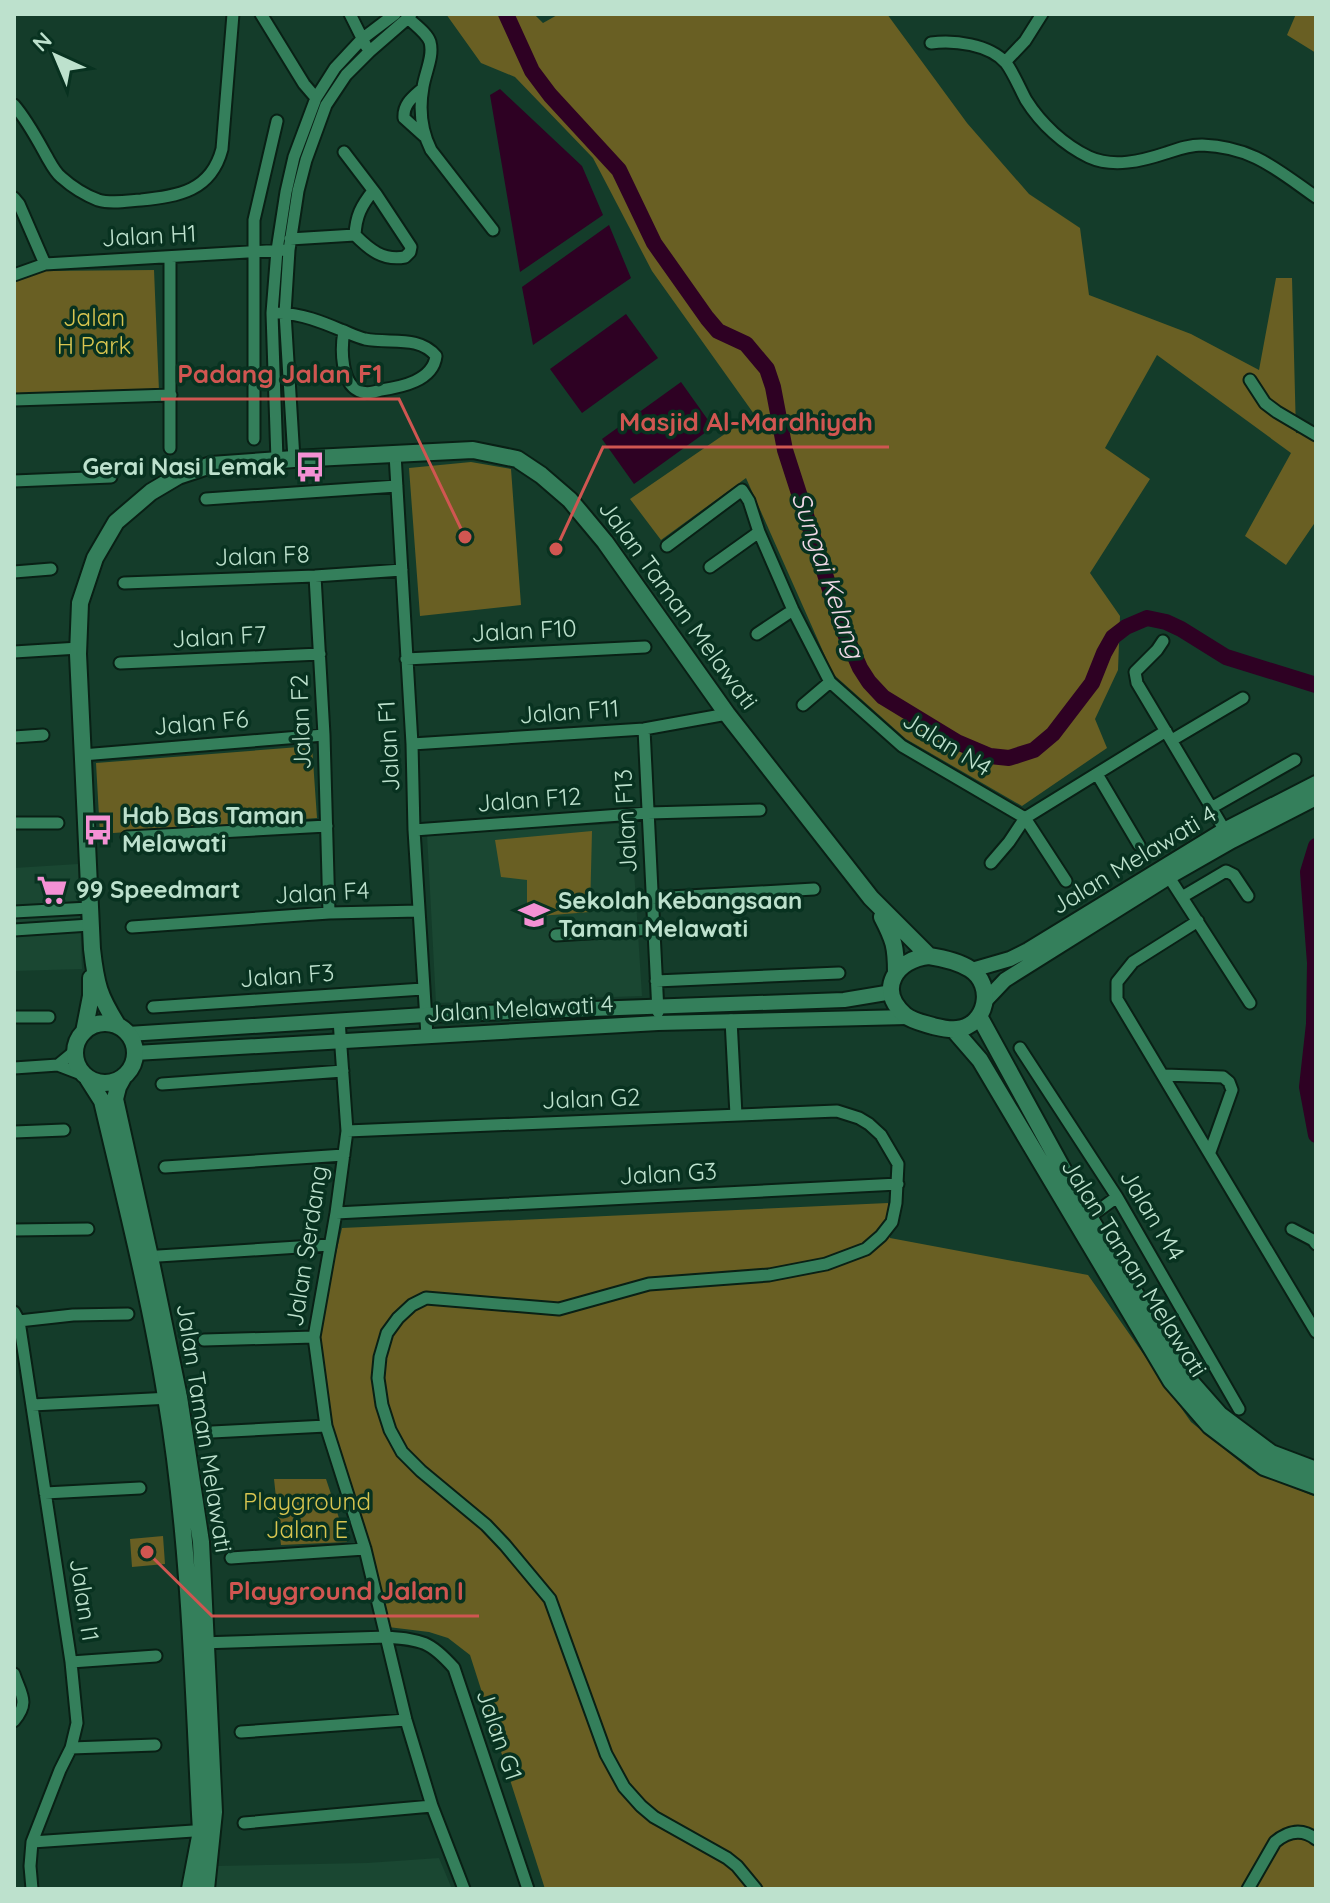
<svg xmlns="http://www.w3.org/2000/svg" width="1330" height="1903" viewBox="0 0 1330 1903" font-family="Quicksand,sans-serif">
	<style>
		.built { fill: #1a4732 }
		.green { fill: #695f23 }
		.water { fill: #2e0123 }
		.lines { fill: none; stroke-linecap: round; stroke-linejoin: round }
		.river { stroke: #2e0123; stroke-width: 16 }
		.minor-casing { stroke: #092015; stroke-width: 15 }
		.tertiary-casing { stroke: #092015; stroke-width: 18 }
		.secondary-casing { stroke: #092015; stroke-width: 20 }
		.minor { stroke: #347f5b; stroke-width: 11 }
		.tertiary { stroke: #347f5b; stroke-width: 14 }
		.secondary { stroke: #347f5b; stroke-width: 16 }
		.labels { text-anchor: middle; stroke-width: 7; stroke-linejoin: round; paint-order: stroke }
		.street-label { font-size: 24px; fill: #bde1cd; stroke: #083220 }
		.park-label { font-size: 24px; fill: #d8c550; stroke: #083220 }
		.poi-label { font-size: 24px; font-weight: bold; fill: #bde1cd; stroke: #083220; text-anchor: start }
		.water-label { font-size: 26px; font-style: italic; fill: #f0d7e6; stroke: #083220 }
		.leader { fill: none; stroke: #d05651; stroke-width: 3 }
		.callout-dot { fill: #d05651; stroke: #083220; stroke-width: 3 }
		.callout-label { font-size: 26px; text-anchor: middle; font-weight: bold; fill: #d05651; stroke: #083220; stroke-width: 7; stroke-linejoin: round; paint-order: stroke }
	</style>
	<rect width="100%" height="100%" fill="#143c2a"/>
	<!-- built -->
	<path class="built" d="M631,823L642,996L436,1003L427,834Z
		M78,864L82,969L14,971V868Z
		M439,1858L452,1889H215L216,1866L367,1863Z"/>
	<!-- green -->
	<path class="green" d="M446,14H534L543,23L559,14H887L967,123L1029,194L1080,228L1089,295L1191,334L1259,370L1276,278H1292L1296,433L1316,434V521L1286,565L1245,536L1291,453L1157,355L1105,448L1150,479L1090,573L1120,616L1118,670L1095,719L1107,748L1022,806L906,739L833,674L746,478L661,540L630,499L754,414L652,271L593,158L515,77L481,63Z
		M1296,14H1316V53L1287,35Z
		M154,270L159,391L14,395V282L41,271Z
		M471,462L511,469L521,605L420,616L409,468Z
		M312,746L317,818L100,834L96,763Z
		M592,831L590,912L527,917V880L501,877L495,840Z
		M888,1203L890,1238L1088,1275L1191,1422L1249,1469L1316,1497V1889H545L470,1655L448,1638L429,1632L388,1627L326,1423L315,1342L342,1228Z
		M274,1479H326L347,1542L281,1545Z
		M163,1536L165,1564L132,1567L130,1539Z"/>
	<!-- water -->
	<path class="water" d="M500,89L582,166L603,215L520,272L490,95Z
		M609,225L631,278L533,345L522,287Z
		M626,314L658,358L582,413L550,369Z
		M681,382L713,427L634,484L602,439Z"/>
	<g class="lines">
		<!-- river -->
		<path class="river" d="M506,14L532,71L550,95L619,170L654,243L707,318L718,331L746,344L767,369L773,387L785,450L842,627L860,668L869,682L883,697L957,742L990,756L1009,758L1034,750L1053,734L1092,683L1104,653L1113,637L1126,627L1147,618L1166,622L1181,629L1226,657L1316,685
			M1316,846L1308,872L1315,963L1314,1024L1307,1087L1316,1135"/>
		<!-- minor casing -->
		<g class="minor-casing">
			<path id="minor" d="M261,14L304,84L316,98
				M350,14L366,46
				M408,18C415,25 427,33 430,42C434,56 425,73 423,87C419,109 421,130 431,150L493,230
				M931,43C954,40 989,44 1006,63C1013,72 1020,89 1026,100C1041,124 1064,145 1089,157C1113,168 1142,161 1166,153C1178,149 1189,145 1202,145C1253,147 1276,169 1316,197
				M1005,62L1025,41L1042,14
				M422,89C413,97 403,104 404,118L424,136
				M14,105C27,120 37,139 47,157C51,164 55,172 61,177C71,186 85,195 98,200C111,204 127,201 141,200C179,196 211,191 222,149L233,14
				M344,152L376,194L411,247L410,252L405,257C383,261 370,250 355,235C356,216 361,206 373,191
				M14,198L19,204L45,264
				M290,239L355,235
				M170,257V448
				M14,275L45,264L283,250
				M280,313C302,314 322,322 341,330C349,333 357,337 365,339C390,344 419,335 436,356C433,381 401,387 381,390C375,392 368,394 362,392C340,386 341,348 344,331
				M1250,380L1265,403L1277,412L1316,435
				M14,400L171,395
				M254,439V220L277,121
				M395,454L412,744L414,830L427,1036
				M294,459L285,313L289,250L298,191L306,160L326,105L346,75L370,51L408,18L411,14
				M277,460L272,313L277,250L286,192L294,157L316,98L335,68L362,39L395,14
				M14,481L111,477
				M206,499L397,486
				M667,546L742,490L749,501L759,532L793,610L830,682L902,746L1025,818L1066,881
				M710,567L759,532
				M14,572L51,569
				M315,576L324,735L329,913
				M124,583L315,576L402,570
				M757,634L793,610
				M1163,641L1157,650L1135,672L1137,683L1227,834
				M14,652L79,648
				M406,659L645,647
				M120,663L320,654
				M803,705L830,682
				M644,729L658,1012
				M14,737L43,735
				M1172,740L1243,698
				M412,744L644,729L727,714
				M82,755L324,735
				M1097,774L1139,845
				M1211,808L1295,760
				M14,823H58
				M414,830L648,813L760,810
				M127,837L327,826
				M991,863L1009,842L1025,818L1166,731
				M1165,871L1250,1003
				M1182,897L1226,871L1234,875L1248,896
				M652,898L814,889
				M14,912L89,908
				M1198,921L1133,962L1117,982V999L1316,1332
				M132,927L329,913L419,911
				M14,930L90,925
				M556,935L653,929
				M656,981L839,973
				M153,1007L423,989
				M14,1017H49
				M339,1020L347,1131L336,1213L314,1337L326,1426L365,1549L406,1720L432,1806L464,1889
				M731,1020L736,1115
				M1020,1048L1117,1197L1239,1409
				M58,1065L75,1051
				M14,1068L58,1065L84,1075
				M1164,1075L1223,1077L1229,1082L1232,1090L1210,1152
				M162,1084L343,1071
				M347,1131L837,1111L859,1118L869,1124L881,1135L898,1164L896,1203L892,1222L881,1236L866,1249L826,1264L769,1275L649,1284L559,1309L426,1298L412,1305L398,1318L387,1333L380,1357L378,1378L382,1405L390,1430L402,1452L421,1471L486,1525L505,1545L550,1599L606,1754L624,1787L641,1806L654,1817L727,1858L737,1866L756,1889
				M14,1132L64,1130
				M165,1167L344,1155
				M336,1213L898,1184
				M1084,1221L1117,1197
				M1292,1229L1313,1240L1316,1244
				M14,1230L88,1229
				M143,1257L330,1245
				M14,1312L19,1321L71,1662L77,1723L71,1748L60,1770L32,1842L30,1866L32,1889
				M19,1321L73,1315L128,1314
				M204,1340L314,1337
				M32,1405L171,1398
				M212,1432L326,1426
				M45,1493L140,1488
				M231,1558L365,1549
				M200,1643L387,1637C422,1640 430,1641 454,1668L528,1889
				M71,1662L156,1656
				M14,1674C21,1695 30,1702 14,1721
				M241,1732L406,1720
				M71,1748L155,1745
				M244,1823L432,1806
				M32,1842L208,1830
				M1248,1889L1275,1842C1288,1831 1302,1828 1316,1839"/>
		</g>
		<!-- tertiary casing -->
		<g class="tertiary-casing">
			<path id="tertiary" d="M972,970L1010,959L1028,950L1224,830L1316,783
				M986,1000L1005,980L1169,877L1232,841L1316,798
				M128,1034L425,1015L844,1000L892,992
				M135,1053L658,1023L907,1017"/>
		</g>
		<!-- secondary casing -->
		<g class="secondary-casing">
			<path id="secondary" d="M882,917C894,940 896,947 896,973
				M929,956C942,958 959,962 970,969C995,985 987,1026 957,1029C948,1030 941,1028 933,1026C923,1023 912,1021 905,1015C876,990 896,959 929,956Z
				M979,1016L1089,1217L1183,1373L1220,1415L1271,1453L1316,1470
				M75 1053a30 30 0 1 1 60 0a30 30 0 1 1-60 0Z
				M118,1026C99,996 96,985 92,949L78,654L80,603L95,558L116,522L151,492L178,476L211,465L294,459L473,450L517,459L541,475L570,500L605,542L727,714L871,898L929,956
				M954,1030L980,1060L1171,1381L1210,1426L1264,1467L1316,1486
				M84,1032L91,996V978
				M124,1076L118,1087L115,1099L150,1257L179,1397L201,1542L214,1812L206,1889
				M88,1079L102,1101C125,1199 150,1297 166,1397C189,1535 193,1675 200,1814L201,1831L190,1889"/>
		</g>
		<!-- minor -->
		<use href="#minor" class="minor"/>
		<!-- tertiary -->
		<use href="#tertiary" class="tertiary"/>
		<!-- secondary -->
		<use href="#secondary" class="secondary"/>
	</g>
	<!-- icons -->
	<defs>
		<g id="bus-bare" transform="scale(2.4)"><path d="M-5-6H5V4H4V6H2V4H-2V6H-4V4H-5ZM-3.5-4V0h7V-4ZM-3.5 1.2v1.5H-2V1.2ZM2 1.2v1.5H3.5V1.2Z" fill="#f491d4" stroke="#083220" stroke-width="2.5" paint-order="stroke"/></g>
		<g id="supermarket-bare" transform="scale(2.4)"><path d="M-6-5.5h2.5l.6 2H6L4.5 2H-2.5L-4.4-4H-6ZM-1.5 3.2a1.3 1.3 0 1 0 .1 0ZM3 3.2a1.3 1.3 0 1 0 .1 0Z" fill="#f491d4" stroke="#083220" stroke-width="2.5" paint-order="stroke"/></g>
		<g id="school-bare" transform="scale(2.4)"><path d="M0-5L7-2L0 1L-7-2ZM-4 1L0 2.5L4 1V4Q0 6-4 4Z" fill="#f491d4" stroke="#083220" stroke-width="2.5" paint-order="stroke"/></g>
	</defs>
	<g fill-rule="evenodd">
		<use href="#bus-bare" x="310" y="467"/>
		<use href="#bus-bare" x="98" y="830"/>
		<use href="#supermarket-bare" x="52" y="890"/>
		<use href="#school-bare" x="534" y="915"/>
	</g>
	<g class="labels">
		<!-- street labels -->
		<g class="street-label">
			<text transform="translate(149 236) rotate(-3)" y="8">Jalan H1</text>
			<text transform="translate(262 556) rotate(-2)" y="8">Jalan F8</text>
			<text transform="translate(678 605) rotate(54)" y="8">Jalan Taman Melawati</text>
			<text transform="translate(524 631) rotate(-3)" y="8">Jalan F10</text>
			<text transform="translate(219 637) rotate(-3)" y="8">Jalan F7</text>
			<text transform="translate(569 712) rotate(-4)" y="8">Jalan F11</text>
			<text transform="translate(301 722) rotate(-92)" y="8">Jalan F2</text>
			<text transform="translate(201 723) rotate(-5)" y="8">Jalan F6</text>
			<text transform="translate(947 744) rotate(32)" y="8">Jalan N4</text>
			<text transform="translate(389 746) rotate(-93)" y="8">Jalan F1</text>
			<text transform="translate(529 800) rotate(-4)" y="8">Jalan F12</text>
			<text transform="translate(626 821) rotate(-93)" y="8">Jalan F13</text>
			<text transform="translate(1134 860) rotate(-31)" y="8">Jalan Melawati 4</text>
			<text transform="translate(322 893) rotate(-3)" y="8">Jalan F4</text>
			<text transform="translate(287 976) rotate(-4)" y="8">Jalan F3</text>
			<text transform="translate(520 1009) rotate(-3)" y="8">Jalan Melawati 4</text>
			<text transform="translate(591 1099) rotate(-2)" y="8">Jalan G2</text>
			<text transform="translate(668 1174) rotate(-3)" y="8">Jalan G3</text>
			<text transform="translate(1152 1215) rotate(59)" y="8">Jalan M4</text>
			<text transform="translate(307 1246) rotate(-81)" y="8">Jalan Serdang</text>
			<text transform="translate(1134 1268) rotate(58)" y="8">Jalan Taman Melawati</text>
			<text transform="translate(204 1428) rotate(81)" y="8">Jalan Taman Melawati</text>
			<text transform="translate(84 1600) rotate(81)" y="8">Jalan I1</text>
			<text transform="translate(499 1735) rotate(71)" y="8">Jalan G1</text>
		</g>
		<!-- park labels -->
		<g class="park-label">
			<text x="94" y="326">Jalan<tspan x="94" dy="28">H Park</tspan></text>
			<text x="307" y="1510">Playground<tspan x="307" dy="28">Jalan E</tspan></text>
		</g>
		<!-- poi labels -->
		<g class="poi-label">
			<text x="286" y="475" text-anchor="end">Gerai Nasi Lemak</text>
			<text x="122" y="824">Hab Bas Taman<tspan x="122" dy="28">Melawati</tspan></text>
			<text x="76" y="898">99 Speedmart</text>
			<text x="558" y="909">Sekolah Kebangsaan<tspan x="558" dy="28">Taman Melawati</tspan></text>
		</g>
		<!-- water labels -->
		<g class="water-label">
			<text transform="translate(828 575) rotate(71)" y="9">Sungai Kelang</text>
		</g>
	</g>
	<!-- callouts -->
	<path class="leader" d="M465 537L399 399H161M556 549L603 447H889M147 1552L212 1616H479"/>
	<g class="callout-dot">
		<circle cx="465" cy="537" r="8"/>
		<circle cx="556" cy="549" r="8"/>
		<circle cx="147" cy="1552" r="8"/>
	</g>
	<g class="callout-label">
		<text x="280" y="383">Padang Jalan F1</text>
		<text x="746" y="431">Masjid Al-Mardhiyah</text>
		<text x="346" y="1600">Playground Jalan I</text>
	</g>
	<!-- border -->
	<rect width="1330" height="1903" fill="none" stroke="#bde1cd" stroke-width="32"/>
	<!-- north arrow -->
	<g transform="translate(56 56) rotate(316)" stroke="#083220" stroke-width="6" paint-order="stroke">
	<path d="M0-6L14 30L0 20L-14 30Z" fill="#bde1cd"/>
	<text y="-12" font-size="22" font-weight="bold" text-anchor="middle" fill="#bde1cd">N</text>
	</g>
</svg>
